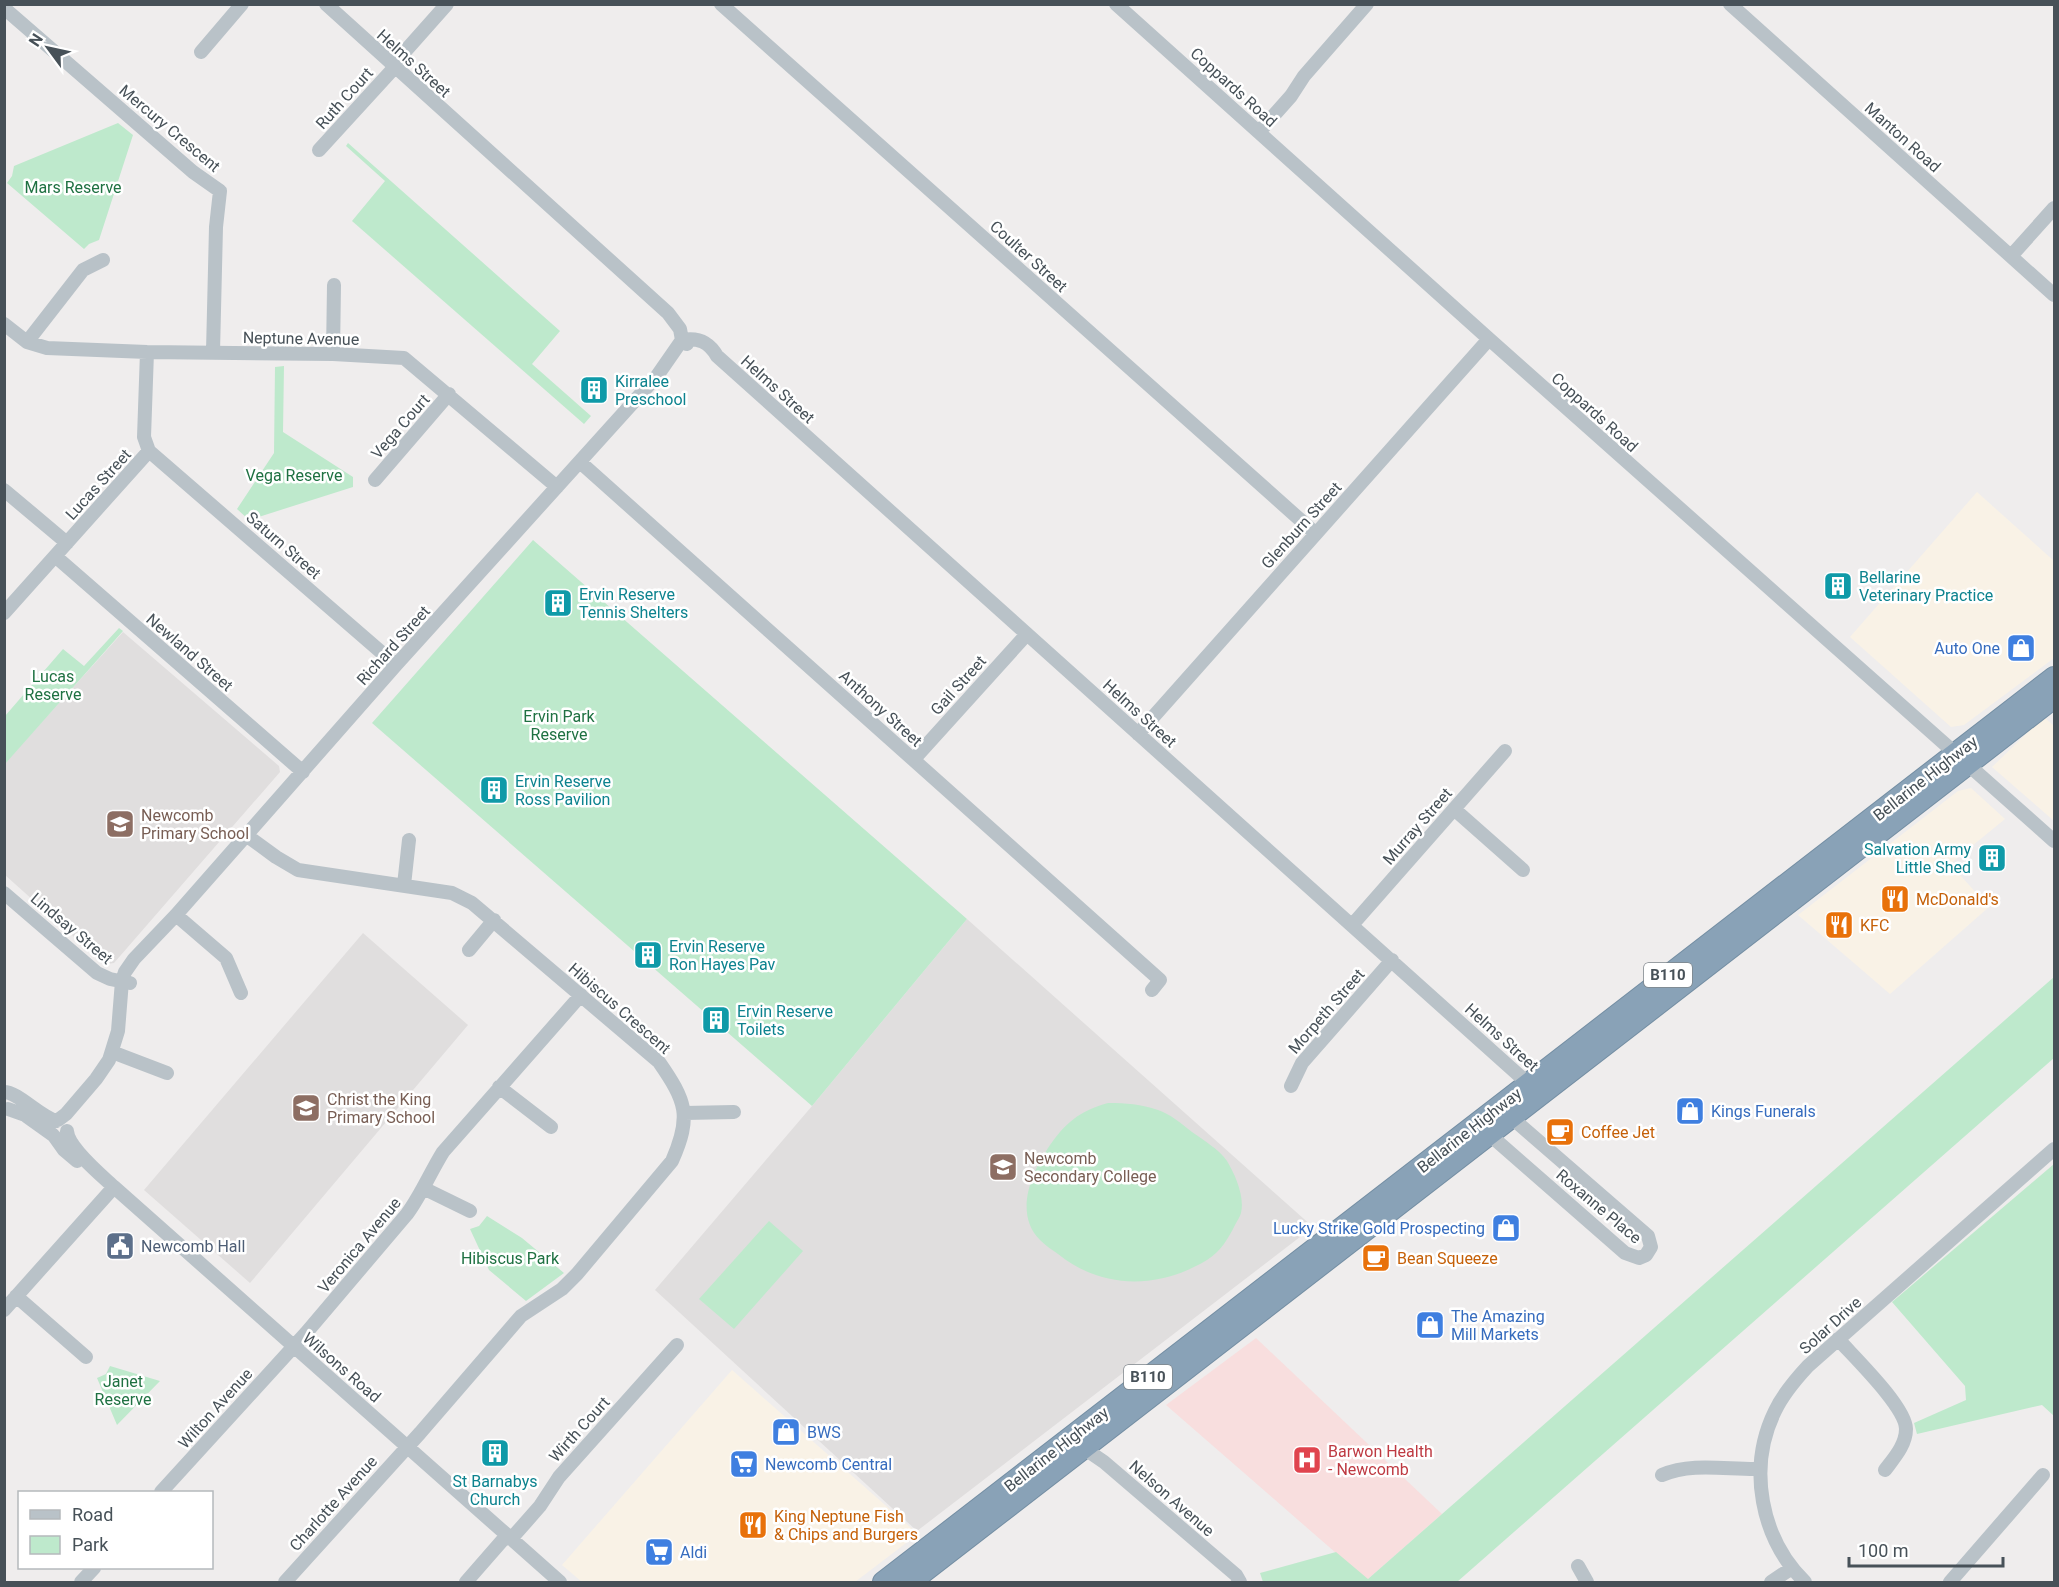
<svg xmlns="http://www.w3.org/2000/svg" width="2059" height="1587" viewBox="0 0 2059 1587" font-family="Roboto,sans-serif">
	<style>
		.commercial { fill: #f9f2e6 }
		.education { fill: #e0dede }
		.medical { fill: #f8dede }
		.green { fill: #bee9cc }
		.lines { fill: none; stroke-linecap: round; stroke-linejoin: round }
		.highway-casing { stroke: #748ea3; stroke-width: 22 }
		.minor { stroke: #b9c2c8; stroke-width: 14 }
		.highway { stroke: #89a2b7; stroke-width: 20 }
		.labels { text-anchor: middle; stroke-width: 5; stroke-linejoin: round; paint-order: stroke }
		.shield { fill: #fff; stroke: #7e858a; stroke-width: 1.5 }
		.shield-label { font-size: 15px; font-weight: bold; fill: #475158 }
		.street-label { font-size: 16px; fill: #475158; stroke: #fff }
		.park-label { font-size: 16px; fill: #1f7142; stroke: #fff }
		.culture-label { font-size: 16px; fill: #0d838f; stroke: #fff; text-anchor: start }
		.shop-label { font-size: 16px; fill: #366cbe; stroke: #fff; text-anchor: start }
		.education-label { font-size: 16px; fill: #785e54; stroke: #fff; text-anchor: start }
		.food-label { font-size: 16px; fill: #c56008; stroke: #fff; text-anchor: start }
		.service-label { font-size: 16px; fill: #4e5e75; stroke: #fff; text-anchor: start }
		.health-label { font-size: 16px; fill: #be3a42; stroke: #fff; text-anchor: start }
	</style>
	<rect width="100%" height="100%" fill="#efeded"/>
	<!-- commercial -->
	<path class="commercial" d="M1977,492L2054,561V658L1964,725L1951,727L1850,637Z
		M2044,717L2054,726V821L1992,767Z
		M1971,788L2005,819L1950,864L1989,907L1890,994L1798,915L1958,791Z
		M732,1370L918,1534L855,1582H582L562,1565Z"/>
	<!-- education -->
	<path class="education" d="M123,632L279,766L280,772L114,963L107,964L102,962L5,875L4,764Z
		M967,919L1313,1227L917,1531L655,1290L812,1106Z
		M363,933L468,1025L250,1283L144,1190Z"/>
	<!-- medical -->
	<path class="medical" d="M1256,1338L1442,1514L1367,1580L1166,1405Z"/>
	<!-- green -->
	<path class="green" d="M118,123L133,135L99,240L89,244L84,249L7,183L12,176L14,166Z
		M348,143L560,331L532,364L591,416L584,424L352,221L385,181L346,146Z
		M284,366L283,432L353,477V487L249,520L237,509L274,453L275,367Z
		M533,540L967,919L812,1106L372,723Z
		M119,628L123,631L5,764V716L63,649L84,666Z
		M2054,977V1058L1457,1582H1263L1260,1573L1336,1552L1368,1579Z
		M1108,1103C1126,1103 1141,1104 1158,1110C1170,1114 1182,1124 1192,1132C1203,1140 1220,1150 1227,1161C1235,1174 1245,1197 1241,1213C1240,1217 1237,1221 1235,1225C1228,1239 1221,1251 1207,1260C1159,1289 1103,1290 1058,1254C1052,1250 1045,1245 1040,1240C1014,1214 1031,1174 1048,1148C1065,1123 1079,1111 1108,1103Z
		M2054,1164V1416L2042,1405L1917,1434L1914,1423L1966,1400L1965,1386L1892,1302Z
		M487,1216L522,1238L564,1273L526,1301L489,1270L470,1229L479,1226Z
		M769,1221L803,1251L734,1329L699,1299Z
		M110,1366L160,1381L117,1425L97,1378L106,1374Z"/>
	<g class="lines">
		<!-- highway casing -->
		<g class="highway-casing">
			<path id="highway" d="M883,1582L2054,677
				M911,1582L2054,698"/>
		</g>
		<!-- minor -->
		<path class="minor" d="M326,4L668,313L680,329L682,340L687,344
			M721,4L1315,533
			M1116,4L1489,339L2054,841
			M1730,4L2054,295
			M4,8L193,172L220,191L216,227L213,352
			M201,52L242,4
			M392,66L447,4
			M1259,132L1291,96L1304,76L1367,4
			M319,150L394,68
			M2012,255L2054,208
			M4,324L27,342L47,348L147,352L333,354L404,358L557,487
			M682,340C698,337 709,342 717,356L1533,1088
			M27,342L83,270L103,260
			M333,354L334,285
			M149,451L396,665
			M580,462L1160,980L1152,990
			M375,480L449,394
			M4,490L67,543
			M55,556L303,772
			M4,613L149,451L144,437L147,352
			M1138,734L1489,339
			M914,759L1027,634
			M1454,809L1523,870
			M246,835L276,857L298,870L452,893L472,903L659,1062C686,1101 692,1116 672,1161L577,1274L562,1289L521,1316L420,1433L285,1582
			M404,885L409,840
			M4,893L97,973L110,979L130,983
			M176,915L226,958L241,993
			M1353,924L1505,751
			M469,950L494,920
			M112,1052L167,1073
			M1291,1086L1302,1063L1392,960
			M499,1087L551,1127
			M4,1092C18,1092 39,1116 56,1121
			M8,1109L25,1115L53,1135
			M685,1113L734,1112
			M58,1120L66,1114L96,1079L109,1060L118,1031L122,981L125,972L134,959L176,915L396,665L657,376L682,340
			M67,1131C68,1148 101,1175 114,1187L560,1582
			M1490,1135L1625,1253L1639,1258L1646,1255L1651,1247L1648,1236L1512,1118
			M54,1136L64,1150L77,1161
			M423,1188L470,1211
			M16,1296L86,1357
			M4,1310L114,1187
			M1838,1339C1854,1357 1906,1407 1906,1429C1906,1445 1894,1458 1885,1470
			M1085,1449L1104,1462L1236,1575L1240,1582
			M1662,1475C1692,1462 1728,1470 1760,1469
			M161,1492L306,1333L407,1214C421,1195 430,1173 443,1152L581,995
			M511,1539L540,1506L559,1477L677,1345
			M1578,1566L1587,1582
			M81,1582L94,1568
			M466,1582L507,1535
			M1771,1582L1792,1568
			M1805,1582C1761,1539 1747,1468 1775,1411C1783,1394 1795,1380 1808,1366L2054,1149
			M1950,1582L2043,1475"/>
		<!-- highway -->
		<use href="#highway" class="highway"/>
	</g>
	<!-- icons -->
	<defs>
		<g id="building-square" transform="scale(1.5)"><rect x="-9" y="-9" width="18" height="18" rx="4" fill="#0f9aa8" stroke="#fff"/><path d="M-4-6H4V6H1V3H-1V6H-4ZM-2.5-4.3h1.7v1.8h-1.7ZM.8-4.3h1.7v1.8H.8ZM-2.5-1h1.7V.8h-1.7ZM.8-1h1.7V.8H.8Z" fill="#fff"/></g>
		<g id="shop-square" transform="scale(1.5)"><rect x="-9" y="-9" width="18" height="18" rx="4" fill="#3f7fe0" stroke="#fff"/><path d="M-5-2.5h2.3a2.7 3.5 0 0 1 5.4 0H5L5.5 6h-11ZM-1.5-2.5h3a1.5 2.3 0 0 0-3 0Z" fill="#fff"/></g>
		<g id="school-square" transform="scale(1.5)"><rect x="-9" y="-9" width="18" height="18" rx="4" fill="#8d6e63" stroke="#fff"/><path d="M0-5L7-2L0 1L-7-2ZM-4 1L0 2.5L4 1V4Q0 6-4 4Z" fill="#fff"/></g>
		<g id="restaurant-square" transform="scale(1.5)"><rect x="-9" y="-9" width="18" height="18" rx="4" fill="#e8710a" stroke="#fff"/><path d="M-5-6h1v4h1v-4h1v4h1v-4h1v5L-1.5 .5V6h-2V.5L-5-1ZM5-6V6H3V1.5H1.5Q1.5-4 5-6Z" fill="#fff"/></g>
		<g id="cafe-square" transform="scale(1.5)"><rect x="-9" y="-9" width="18" height="18" rx="4" fill="#e8710a" stroke="#fff"/><path d="M-5.5-4.5H6V0H3Q3 3.5 0 3.5H-2.5Q-5.5 3.5-5.5 0ZM3-3.2v2h1.7v-2ZM-6 4.5H4V6H-6Z" fill="#fff"/></g>
		<g id="civic-square" transform="scale(1.5)"><rect x="-9" y="-9" width="18" height="18" rx="4" fill="#5c6f8a" stroke="#fff"/><path d="M-.6-6.5H3V-4.5H.6V-3L4-1V1h2V6H-6V1h2V-1L-.6-3ZM-1.2 2.5V6h2.4V2.5Z" fill="#fff"/></g>
		<g id="hospital-square" transform="scale(1.5)"><rect x="-9" y="-9" width="18" height="18" rx="4" fill="#e0444e" stroke="#fff"/><path d="M-5-5h3v3.5h4V-5h3V5h-3V1.5h-4V5h-3Z" fill="#fff"/></g>
		<g id="supermarket-square" transform="scale(1.5)"><rect x="-9" y="-9" width="18" height="18" rx="4" fill="#3f7fe0" stroke="#fff"/><path d="M-6-5.5h2.5l.6 2H6L4.5 2H-2.5L-4.4-4H-6ZM-1.5 3.2a1.3 1.3 0 1 0 .1 0ZM3 3.2a1.3 1.3 0 1 0 .1 0Z" fill="#fff"/></g>
	</defs>
	<g fill-rule="evenodd">
		<use href="#building-square" x="594" y="390"/>
		<use href="#building-square" x="1838" y="586"/>
		<use href="#building-square" x="558" y="603"/>
		<use href="#shop-square" x="2021" y="648"/>
		<use href="#building-square" x="494" y="790"/>
		<use href="#school-square" x="120" y="824"/>
		<use href="#building-square" x="1992" y="858"/>
		<use href="#restaurant-square" x="1895" y="899"/>
		<use href="#restaurant-square" x="1839" y="925"/>
		<use href="#building-square" x="648" y="955"/>
		<use href="#building-square" x="716" y="1020"/>
		<use href="#school-square" x="306" y="1108"/>
		<use href="#shop-square" x="1690" y="1111"/>
		<use href="#cafe-square" x="1560" y="1132"/>
		<use href="#school-square" x="1003" y="1167"/>
		<use href="#shop-square" x="1506" y="1228"/>
		<use href="#civic-square" x="120" y="1246"/>
		<use href="#cafe-square" x="1376" y="1258"/>
		<use href="#shop-square" x="1430" y="1325"/>
		<use href="#shop-square" x="786" y="1432"/>
		<use href="#building-square" x="495" y="1453"/>
		<use href="#hospital-square" x="1307" y="1460"/>
		<use href="#supermarket-square" x="744" y="1464"/>
		<use href="#restaurant-square" x="753" y="1525"/>
		<use href="#supermarket-square" x="659" y="1552"/>
	</g>
	<g class="labels">
		<!-- shield labels -->
		<g class="shield">
			<rect x="1644" y="963" width="48" height="24" rx="4.5"/>
			<rect x="1124" y="1365" width="48" height="24" rx="4.5"/>
		</g>
		<g class="shield-label">
			<text x="1668" y="980">B110</text>
			<text x="1148" y="1382">B110</text>
		</g>
		<!-- street labels -->
		<g class="street-label">
			<text transform="translate(414 63) rotate(42)" y="6">Helms Street</text>
			<text transform="translate(1234 87) rotate(42)" y="6">Coppards Road</text>
			<text transform="translate(344 98) rotate(-48)" y="6">Ruth Court</text>
			<text transform="translate(170 128) rotate(40)" y="6">Mercury Crescent</text>
			<text transform="translate(1903 137) rotate(42)" y="6">Manton Road</text>
			<text transform="translate(1029 256) rotate(42)" y="6">Coulter Street</text>
			<text transform="translate(301 338) rotate(1)" y="6">Neptune Avenue</text>
			<text transform="translate(778 389) rotate(42)" y="6">Helms Street</text>
			<text transform="translate(1595 412) rotate(42)" y="6">Coppards Road</text>
			<text transform="translate(400 426) rotate(-49)" y="6">Vega Court</text>
			<text transform="translate(98 484) rotate(-48)" y="6">Lucas Street</text>
			<text transform="translate(1301 525) rotate(-48)" y="6">Glenburn Street</text>
			<text transform="translate(284 545) rotate(41)" y="6">Saturn Street</text>
			<text transform="translate(393 645) rotate(-48)" y="6">Richard Street</text>
			<text transform="translate(190 652) rotate(41)" y="6">Newland Street</text>
			<text transform="translate(958 685) rotate(-48)" y="6">Gail Street</text>
			<text transform="translate(881 708) rotate(42)" y="6">Anthony Street</text>
			<text transform="translate(1140 713) rotate(42)" y="6">Helms Street</text>
			<text transform="translate(1925 778) rotate(-38)" y="6">Bellarine Highway</text>
			<text transform="translate(1417 826) rotate(-49)" y="6">Murray Street</text>
			<text transform="translate(72 928) rotate(40)" y="6">Lindsay Street</text>
			<text transform="translate(620 1008) rotate(41)" y="6">Hibiscus Crescent</text>
			<text transform="translate(1326 1011) rotate(-49)" y="6">Morpeth Street</text>
			<text transform="translate(1502 1037) rotate(42)" y="6">Helms Street</text>
			<text transform="translate(1469 1130) rotate(-38)" y="6">Bellarine Highway</text>
			<text transform="translate(1599 1206) rotate(40)" y="6">Roxanne Place</text>
			<text transform="translate(359 1245) rotate(-50)" y="6">Veronica Avenue</text>
			<text transform="translate(1830 1325) rotate(-42)" y="6">Solar Drive</text>
			<text transform="translate(342 1367) rotate(41)" y="6">Wilsons Road</text>
			<text transform="translate(215 1408) rotate(-48)" y="6">Wilton Avenue</text>
			<text transform="translate(579 1429) rotate(-48)" y="6">Wirth Court</text>
			<text transform="translate(1056 1449) rotate(-38)" y="6">Bellarine Highway</text>
			<text transform="translate(1172 1498) rotate(41)" y="6">Nelson Avenue</text>
			<text transform="translate(333 1503) rotate(-48)" y="6">Charlotte Avenue</text>
		</g>
		<!-- park labels -->
		<g class="park-label">
			<text x="73" y="193">Mars Reserve</text>
			<text x="294" y="481">Vega Reserve</text>
			<text x="53" y="682">Lucas<tspan x="53" dy="18">Reserve</tspan></text>
			<text x="559" y="722">Ervin Park<tspan x="559" dy="18">Reserve</tspan></text>
			<text x="510" y="1264">Hibiscus Park</text>
			<text x="123" y="1387">Janet<tspan x="123" dy="18">Reserve</tspan></text>
		</g>
		<!-- culture labels -->
		<g class="culture-label">
			<text x="615" y="387">Kirralee<tspan x="615" dy="18">Preschool</tspan></text>
			<text x="1859" y="583">Bellarine<tspan x="1859" dy="18">Veterinary Practice</tspan></text>
			<text x="579" y="600">Ervin Reserve<tspan x="579" dy="18">Tennis Shelters</tspan></text>
			<text x="515" y="787">Ervin Reserve<tspan x="515" dy="18">Ross Pavilion</tspan></text>
			<text x="1971" y="855" text-anchor="end">Salvation Army<tspan x="1971" dy="18">Little Shed</tspan></text>
			<text x="669" y="952">Ervin Reserve<tspan x="669" dy="18">Ron Hayes Pav</tspan></text>
			<text x="737" y="1017">Ervin Reserve<tspan x="737" dy="18">Toilets</tspan></text>
			<text x="495" y="1487" text-anchor="middle">St Barnabys<tspan x="495" dy="18">Church</tspan></text>
		</g>
		<!-- shop labels -->
		<g class="shop-label">
			<text x="2000" y="654" text-anchor="end">Auto One</text>
			<text x="1711" y="1117">Kings Funerals</text>
			<text x="1485" y="1234" text-anchor="end">Lucky Strike Gold Prospecting</text>
			<text x="1451" y="1322">The Amazing<tspan x="1451" dy="18">Mill Markets</tspan></text>
			<text x="807" y="1438">BWS</text>
			<text x="765" y="1470">Newcomb Central</text>
			<text x="680" y="1558">Aldi</text>
		</g>
		<!-- education labels -->
		<g class="education-label">
			<text x="141" y="821">Newcomb<tspan x="141" dy="18">Primary School</tspan></text>
			<text x="327" y="1105">Christ the King<tspan x="327" dy="18">Primary School</tspan></text>
			<text x="1024" y="1164">Newcomb<tspan x="1024" dy="18">Secondary College</tspan></text>
		</g>
		<!-- food labels -->
		<g class="food-label">
			<text x="1916" y="905">McDonald's</text>
			<text x="1860" y="931">KFC</text>
			<text x="1581" y="1138">Coffee Jet</text>
			<text x="1397" y="1264">Bean Squeeze</text>
			<text x="774" y="1522">King Neptune Fish<tspan x="774" dy="18">&amp; Chips and Burgers</tspan></text>
		</g>
		<!-- service labels -->
		<g class="service-label">
			<text x="141" y="1252">Newcomb Hall</text>
		</g>
		<!-- health labels -->
		<g class="health-label">
			<text x="1328" y="1457">Barwon Health<tspan x="1328" dy="18">- Newcomb</tspan></text>
		</g>
	</g>
	<!-- border -->
	<rect width="2059" height="1587" fill="none" stroke="#475158" stroke-width="12"/>
	<!-- legend -->
	<rect x="18" y="1491" width="195" height="78" fill="#ffffff" stroke="#b5b9bc" stroke-width="1.5"/>
	<rect x="30" y="1510" width="30" height="9" fill="#b9c2c8" stroke="#b5b9bc" stroke-width="1.5"/>
	<text x="72" y="1521" font-size="18" fill="#475158">Road</text>
	<rect x="30" y="1536" width="30" height="18" fill="#bee9cc" stroke="#b5b9bc" stroke-width="1.5"/>
	<text x="72" y="1551" font-size="18" fill="#475158">Park</text>
	<!-- north arrow -->
	<g transform="translate(48 48) rotate(303)" stroke="#ffffff" stroke-width="4.5" paint-order="stroke">
	<path d="M0-4.5L10 22L0 15L-10 22Z" fill="#475158"/>
	<text y="-9" font-size="16" font-weight="bold" text-anchor="middle" fill="#475158">N</text>
	</g>
	<!-- scale -->
	<path d="M1849 1557v9h154v-9" fill="none" stroke="#475158" stroke-width="3"/>
	<text x="1858" y="1557" font-size="18" fill="#475158" stroke="#ffffff" stroke-width="4.5" paint-order="stroke">100 m</text>
</svg>
